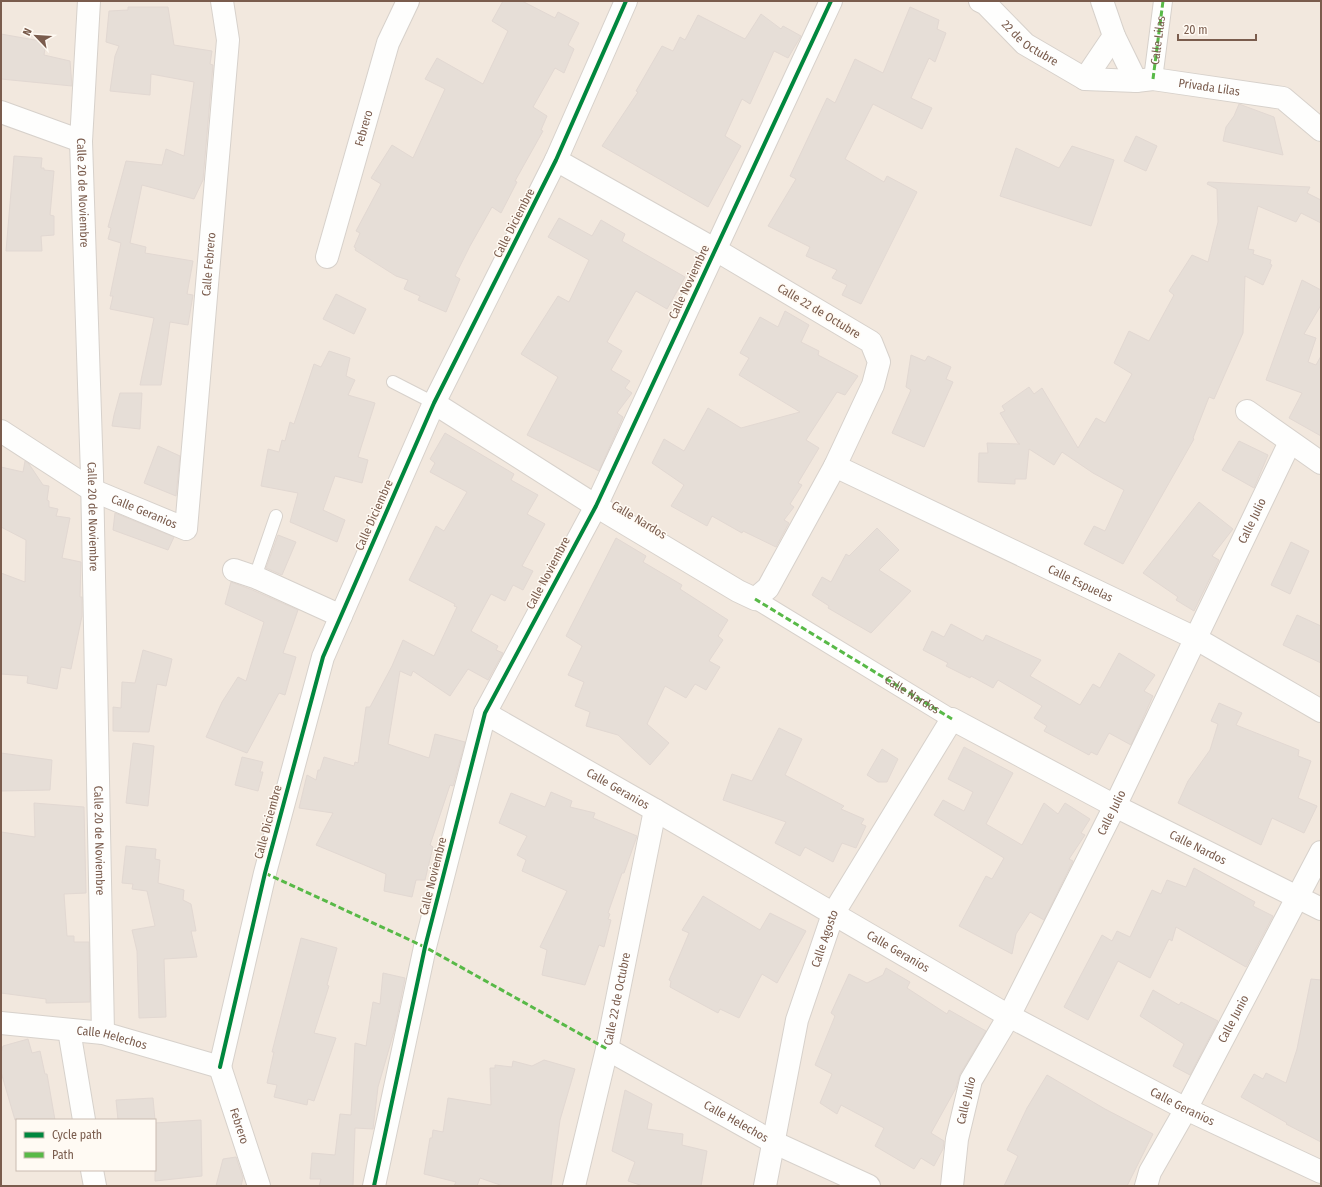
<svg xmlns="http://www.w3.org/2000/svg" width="1322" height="1187" viewBox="0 0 1322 1187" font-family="'Fira Sans Condensed',sans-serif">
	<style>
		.residential { fill: #f2e8de; fill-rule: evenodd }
		.building { fill: #e6ded7; stroke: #e2d8d2 }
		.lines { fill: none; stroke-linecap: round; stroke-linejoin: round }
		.service-casing { stroke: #d7d1cb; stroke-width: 14 }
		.pedestrian-casing { stroke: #d7d1cb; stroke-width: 20 }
		.minor-casing { stroke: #d7d1cb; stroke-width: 24 }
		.service { stroke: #fefefd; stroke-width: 12 }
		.pedestrian { stroke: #fefefd; stroke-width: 18 }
		.minor { stroke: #fefefd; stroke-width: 22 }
		.quiet { stroke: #58b947; stroke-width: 3; stroke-dasharray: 6 3; stroke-linecap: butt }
		.cycleway-casing { stroke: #fffaf3; stroke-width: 6 }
		.cycleway { stroke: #00873e; stroke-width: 4 }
		.labels { text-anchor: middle; stroke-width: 3; stroke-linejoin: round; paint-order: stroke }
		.street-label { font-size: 12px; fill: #7a5c4d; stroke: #fffaf3 }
	</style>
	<rect width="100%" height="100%" fill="#f9f5f0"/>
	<!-- residential -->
	<path class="residential" d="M1,1H1321V1186H1ZM17,1120H155V1170H17Z"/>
	<!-- building -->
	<path class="building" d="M503,1H522L555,18L558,12L579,23L568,45L574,49L564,73L555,68L533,107L547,116L541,130L543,131L515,181L517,182L501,213L492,207L470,246L455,276L460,279L446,312L418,300L420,296L404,289L408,280L396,276L355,250L356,248L354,247L360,233L356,231L381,184L371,178L392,145L413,158L445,89L425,79L437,58L483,84L508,31L492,21Z
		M128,7H168L174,45L212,51L210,64L213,65L203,180L194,199L142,185L130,243L146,247L145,253L193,261L187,294L193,295L188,325L170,322L161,385H140L154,318L110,309L113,296H110L121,243L108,239L111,228L108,227L126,161L162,165L166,149L184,156L194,82L151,74L150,95L110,91L115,56L119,46L106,42L109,11L128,10Z
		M910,7L939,20L937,29L946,33L935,62L929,58L911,98L932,108L922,129L873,104L845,159L884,182L887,176L917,192L861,304L842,295L847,285L832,278L837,270L806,256L810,247L768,226L796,179L790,176L827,98L835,103L855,59L883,73Z
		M761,14L781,29L783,26L801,36L788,58L774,51L750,104L742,99L725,136L741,146L708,207L602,146L638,92L636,91L662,46L673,51L680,37L685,40L698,15L745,39Z
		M1,34L46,42L44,55L70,61L72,86L1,79Z
		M1239,104L1274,117L1283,155L1223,141L1226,127L1234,116Z
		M1136,136L1157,146L1146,171L1124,161Z
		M1072,146L1114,160L1091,226L1000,196L1016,148L1059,168Z
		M14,156L42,158L41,168H44V170L54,171L50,215L54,216V235L41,236L42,251H6Z
		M1208,182L1310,187L1307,193L1321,200V223L1301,213L1296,222L1258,206L1248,249L1254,250L1253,254L1271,260L1270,264L1272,265L1263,285L1245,276L1243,333L1214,399L1209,397L1193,438L1194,439L1123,564L1084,544L1094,526L1105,531L1124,490L1093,473L1062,452L1054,465L1029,449L1026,479H1015V484L978,482L979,453H988L987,443L1020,444L1018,443L1000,413L1005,411L1002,406L1029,387L1034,394L1042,388L1078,448L1096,418L1105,423L1132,374L1114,363L1129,331L1149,341L1174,295L1169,291L1192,255L1208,262L1218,222L1217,189L1207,184Z
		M559,218L592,236L601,220L625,234L622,241L685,277L667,309L636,291L607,342L622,351L611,370L630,381L625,388L632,393L617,413L623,417L599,471L527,435L558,377L521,354L558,296L569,302L589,260L548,237Z
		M1302,280L1321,290V305L1304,334L1316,338L1308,362L1316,365L1321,356V436L1289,418L1302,393L1266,380Z
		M336,294L366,309L354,334L323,319Z
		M785,311L809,325L801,342L819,351L818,355L858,376L845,395L837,392L806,440L819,448L798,483L802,485L790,504L794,507L784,520L789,523L776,547L743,531L742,533L712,516L707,526L671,506L684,485L652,463L664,439L684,451L708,408L741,428L800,412L739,375L749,358L740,353L760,317L778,327Z
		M329,351L350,358L346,376L355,380L348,395L375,403L358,457L368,460L362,483L335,476L323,510L345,520L337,542L290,522L298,493L261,486L268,449L279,452L282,440L285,441L290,422L294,424L314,364L321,367Z
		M911,355L925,361L928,356L951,367L946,379L953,382L924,447L892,433L911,390L906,387Z
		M120,393H142L140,429L112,426L114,415Z
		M445,433L514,474L511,480L538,495L527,514L545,524L522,566L533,571L523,590L513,585L505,601L491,594L471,631L498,646L496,650L503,653L488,680L468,669L450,696L413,671L411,676L400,671L388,744L429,758L435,734L465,742L453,786L450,785L430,845L433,847L425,880H416L412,897L384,891L386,874L316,845L333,813L299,808L307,775L316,780L318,770H320L324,757L354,766L355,762L358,763L366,707H370L392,666L403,640L434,656L457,607L454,606L455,604L409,580L436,526L444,531L467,492L430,472L435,463L430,459Z
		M1239,441L1268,455L1254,488L1222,470Z
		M158,446L180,456L176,496L144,483Z
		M25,461L29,464L43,485L49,486L47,500L49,501V507L58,509L56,516L70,518L62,558L81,562L80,597H82V616L71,669L61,667L57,689L27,683L28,676L1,674V573L25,582L26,540L1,527V467L23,472Z
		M1199,502L1233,529L1212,556L1219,560L1194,611L1176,600L1178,597L1143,573Z
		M115,513L174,537L168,550L113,530Z
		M877,528L899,550L879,570L911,591L871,633L828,608L829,606L812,595L822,577L831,582L846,554L849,556Z
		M278,535L296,542L282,575L266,568Z
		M616,538L646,556L643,562L682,585L680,589L728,620L718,636L723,640L709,661L720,667L706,690L695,684L686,698L665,686L647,724L669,743L650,765L618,735L586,726L590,712L575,706L584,682L568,675L582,646L566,636Z
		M1291,542L1309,551L1290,594L1271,585Z
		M231,582L250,589L298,610L283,653L296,657L285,695L279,693L247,753L206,737L222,702L238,677L246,681L264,622L225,604Z
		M1297,615L1321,626V663L1283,645Z
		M951,624L983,641L986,635L1041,660L1030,676L1080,705L1093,684L1100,688L1119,653L1155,675L1144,691L1153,696L1131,745L1109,733L1097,755L1091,752L1089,755L1044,731L1047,726L1034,718L1042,706L998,680L993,688L971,676L970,678L946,666L948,663L923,650L932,631L944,637Z
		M143,650L172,659L166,686L157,684L149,732L113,731V707L121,708L122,682L135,683Z
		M1219,703L1242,713L1236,725L1299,750L1298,756L1311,761L1298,798L1317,806L1304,833L1272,818L1261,845L1178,803L1188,781L1210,750L1218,724L1211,721Z
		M779,728L802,739L785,775L844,806L841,809L864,819L861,824L866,826L856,848L842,843L833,862L805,847L800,856L775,843L786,822L723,800L732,774L752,781Z
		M133,743L154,746L148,806L126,803Z
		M964,747L1013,773L986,824L1022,845L1044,803L1058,814L1065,803L1090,819L1081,833L1085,835L1069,859L1073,861L1044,920L1030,912L1016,934L1012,954L959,926L986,876L992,879L1004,858L934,815L943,800L964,811L973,792L948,779Z
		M882,749L898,759L887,782H878L867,775Z
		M1,753L52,760L50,790L1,791Z
		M242,757L263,762L260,772H263L258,791L235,785Z
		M551,792L572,801L570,807L595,813L593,818L637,836L624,873H622L608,913L610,914L608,919L611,920L604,947L599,945L585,985L542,975L547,950L540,947L567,891L522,871L526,860L517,855L527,836L499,823L511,793L545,807Z
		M34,803L84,807L86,893L64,894L67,936H74V942H89L90,1002L46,1003V999L1,993V832L35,837Z
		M126,846L156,849L155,859L160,860L158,883L184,890L183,900L191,904L196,931H191L197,957L164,959L166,1017L139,1018L137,951L132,930L155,926L147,891L132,889L133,884L122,883Z
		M1194,868L1255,902L1253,906L1273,916L1246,967L1176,927L1172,941L1169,939L1150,978L1118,961L1088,1020L1064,1007L1102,935L1112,941L1117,931L1130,937L1152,890L1161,894L1167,880L1186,887Z
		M703,896L760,930L770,913L806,931L777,983L762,974L739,1018L720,1009L718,1013L670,987L671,981L669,980L689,933L682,930Z
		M301,938L337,948L327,985L329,986L314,1033L336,1038L314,1101L308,1099L307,1105L274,1097L277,1085L267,1083L274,1052H272Z
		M886,968L910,982L907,988L947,1014L949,1010L986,1031L960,1074L956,1088L931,1133L944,1141L943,1149L934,1166L921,1158L914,1169L875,1146L884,1128L841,1105L837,1114L820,1103L832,1074L815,1065L835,1016L831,1013L849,974L867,983L883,975Z
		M383,973L405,978L395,1028L378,1087L373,1129L355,1128L353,1186H319L321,1179H310L312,1153L335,1155L340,1114L351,1115L355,1043L366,1046L373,1002L380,1004Z
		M1311,979L1321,980V1142L1286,1124L1287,1123L1241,1097L1254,1074L1263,1079L1266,1073L1286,1083L1297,1049Z
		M1153,990L1179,1005L1181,1002L1218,1021L1190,1075L1173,1066L1184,1044L1140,1016Z
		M28,1039L32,1053L40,1051L45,1074H47L55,1120H15L1,1072V1053L3,1046Z
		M544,1060L575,1069L560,1120L551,1186H503L480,1178L477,1186H454L456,1182L424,1174L430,1138H432L433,1130L443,1132L448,1098L491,1105L490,1068H495V1065L512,1067L513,1061L532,1066Z
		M1047,1075L1105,1109L1153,1134L1127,1186H1004L1018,1156L1007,1150L1027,1108Z
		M625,1090L652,1104L647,1129L683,1134L682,1145L707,1151L701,1186H643L628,1181L635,1162L612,1151Z
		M153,1098L155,1120H118L116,1100Z
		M201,1120L202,1176L155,1181V1123Z
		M236,1157L243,1178L241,1186H216L223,1159Z"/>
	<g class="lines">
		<!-- service casing -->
		<g class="service-casing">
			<path id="service" d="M393,382L434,403
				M255,577L276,516"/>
		</g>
		<!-- pedestrian casing -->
		<g class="pedestrian-casing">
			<g id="pedestrian">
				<path id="s1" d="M1153,79L1163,1"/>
				<path id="s2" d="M755,599L952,719"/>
			</g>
		</g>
		<!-- minor casing -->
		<g class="minor-casing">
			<g id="minor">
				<path id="s3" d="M89,1L81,141L92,475L103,1033"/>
				<path id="s4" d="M980,1L986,4L1025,44L1085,79L1136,81L1153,79L1283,98L1321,130"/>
				<path d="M1114,36L1136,81"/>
				<path d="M1085,79L1114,36L1102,1"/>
				<path d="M1,112L81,141"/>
				<path id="s5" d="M327,257L388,43L408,1"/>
				<path d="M434,403L596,506L738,591L755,599L768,588L835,466L873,385L879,362L871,342L716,250L556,160"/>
				<path d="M1247,411L1321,463"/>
				<path id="s6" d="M1,431L92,490L186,529L228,40L222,1"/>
				<path id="s7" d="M835,466L1195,638L1321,711"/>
				<path d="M234,570L255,577L341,616"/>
				<path id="s8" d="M485,713L655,810L1009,1016L1186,1109L1321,1172"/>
				<path id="s9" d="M1,1023L103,1033L220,1067"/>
				<path d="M69,1030L84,1120"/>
				<path id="s10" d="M607,1049L773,1142L869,1186"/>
				<path d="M220,1067L265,873L323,657L434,403L556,160L626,1"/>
				<path id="s11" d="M220,1067L259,1186"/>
				<path d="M92,1170L95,1186"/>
				<path d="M374,1186L425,947L485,713L596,506L831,1"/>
				<path id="s12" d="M574,1186L607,1049L655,810"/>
				<path id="s13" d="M765,1186L797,1020L833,914L952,719L1115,806L1321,909"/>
				<path id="s14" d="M952,1186L957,1139L971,1080L1009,1016L1115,806L1290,442"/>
				<path id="s15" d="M1146,1186L1150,1172L1186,1109L1321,852"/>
			</g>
		</g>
		<!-- service -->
		<use href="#service" class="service"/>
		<!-- pedestrian -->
		<use href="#pedestrian" class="pedestrian"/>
		<!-- minor -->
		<use href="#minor" class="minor"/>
		<!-- quiet -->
		<path class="quiet" d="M1153,79L1163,1
			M755,599L952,719
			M265,873L425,947L607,1049"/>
		<!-- cycleway casing -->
		<g class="cycleway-casing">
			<path id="cycleway" d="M220,1067L265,873L323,657L434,403L556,160L626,1
				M374,1186L425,947L485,713L596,506L831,1"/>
		</g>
		<!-- cycleway -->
		<use href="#cycleway" class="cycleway"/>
	</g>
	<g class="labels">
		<!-- street labels -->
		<g class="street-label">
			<text dy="4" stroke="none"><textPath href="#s1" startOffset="39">Calle Lilas</textPath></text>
			<text dy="4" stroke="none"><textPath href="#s4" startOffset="66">22 de Octubre</textPath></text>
			<text dy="4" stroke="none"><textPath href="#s4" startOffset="257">Privada Lilas</textPath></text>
			<text dy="4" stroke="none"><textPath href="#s5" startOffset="134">Febrero</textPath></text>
			<text dy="4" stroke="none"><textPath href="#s3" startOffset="192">Calle 20 de Noviembre</textPath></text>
			<text transform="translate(514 223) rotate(-63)" y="4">Calle Diciembre</text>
			<text dy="4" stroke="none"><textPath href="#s6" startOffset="476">Calle Febrero</textPath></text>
			<text transform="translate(689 282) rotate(-65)" y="4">Calle Noviembre</text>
			<text transform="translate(819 311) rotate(31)" y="4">Calle 22 de Octubre</text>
			<text dy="4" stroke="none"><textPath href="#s6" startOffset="165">Calle Geranios</textPath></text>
			<text transform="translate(374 515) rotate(-66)" y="4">Calle Diciembre</text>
			<text dy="4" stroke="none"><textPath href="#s3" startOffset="516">Calle 20 de Noviembre</textPath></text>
			<text transform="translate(639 520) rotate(31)" y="4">Calle Nardos</text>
			<text dy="4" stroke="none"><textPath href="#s14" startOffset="734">Calle Julio</textPath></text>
			<text transform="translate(548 573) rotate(-62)" y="4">Calle Noviembre</text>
			<text dy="4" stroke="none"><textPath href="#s7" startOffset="272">Calle Espuelas</textPath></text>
			<text dy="4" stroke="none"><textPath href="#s2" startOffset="184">Calle Nardos</textPath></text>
			<text dy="4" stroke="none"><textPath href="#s8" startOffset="153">Calle Geranios</textPath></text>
			<text dy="4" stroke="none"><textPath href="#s14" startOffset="410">Calle Julio</textPath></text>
			<text transform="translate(268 822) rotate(-75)" y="4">Calle Diciembre</text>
			<text dy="4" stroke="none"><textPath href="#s3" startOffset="840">Calle 20 de Noviembre</textPath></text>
			<text dy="4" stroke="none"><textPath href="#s13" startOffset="787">Calle Nardos</textPath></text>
			<text transform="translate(433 876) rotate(-76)" y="4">Calle Noviembre</text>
			<text dy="4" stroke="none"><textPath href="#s13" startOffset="255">Calle Agosto</textPath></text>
			<text dy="4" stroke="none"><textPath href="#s8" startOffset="477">Calle Geranios</textPath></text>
			<text dy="4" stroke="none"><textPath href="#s12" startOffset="192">Calle 22 de Octubre</textPath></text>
			<text dy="4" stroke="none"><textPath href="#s15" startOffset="189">Calle Junio</textPath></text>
			<text dy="4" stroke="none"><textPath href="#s9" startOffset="112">Calle Helechos</textPath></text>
			<text dy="4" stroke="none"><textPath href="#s14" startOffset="87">Calle Julio</textPath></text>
			<text dy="4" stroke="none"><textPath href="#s8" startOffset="801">Calle Geranios</textPath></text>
			<text dy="4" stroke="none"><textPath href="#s10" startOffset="148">Calle Helechos</textPath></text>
			<text dy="4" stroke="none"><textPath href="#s11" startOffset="62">Febrero</textPath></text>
		</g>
	</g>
	<!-- border -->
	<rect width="1322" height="1187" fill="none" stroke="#7a5c4d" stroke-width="4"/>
	<!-- legend -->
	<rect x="16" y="1119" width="140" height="52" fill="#fffaf3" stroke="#cabbb1"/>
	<rect x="24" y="1132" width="20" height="6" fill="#00873e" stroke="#cabbb1"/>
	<text x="52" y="1139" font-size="12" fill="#7a5c4d">Cycle path</text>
	<rect x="24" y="1152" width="20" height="6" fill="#58b947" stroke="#cabbb1"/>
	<text x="52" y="1159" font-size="12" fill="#7a5c4d">Path</text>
	<!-- north arrow -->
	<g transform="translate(36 36) rotate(295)" stroke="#fffaf3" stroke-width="3" paint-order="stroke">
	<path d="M0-3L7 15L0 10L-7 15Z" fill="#7a5c4d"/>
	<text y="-6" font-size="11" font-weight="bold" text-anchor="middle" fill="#7a5c4d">N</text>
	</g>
	<!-- scale -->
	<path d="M1178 34v6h78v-6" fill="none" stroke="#7a5c4d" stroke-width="2"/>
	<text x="1184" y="34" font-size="12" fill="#7a5c4d" stroke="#fffaf3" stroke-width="3" paint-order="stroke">20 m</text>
</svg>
